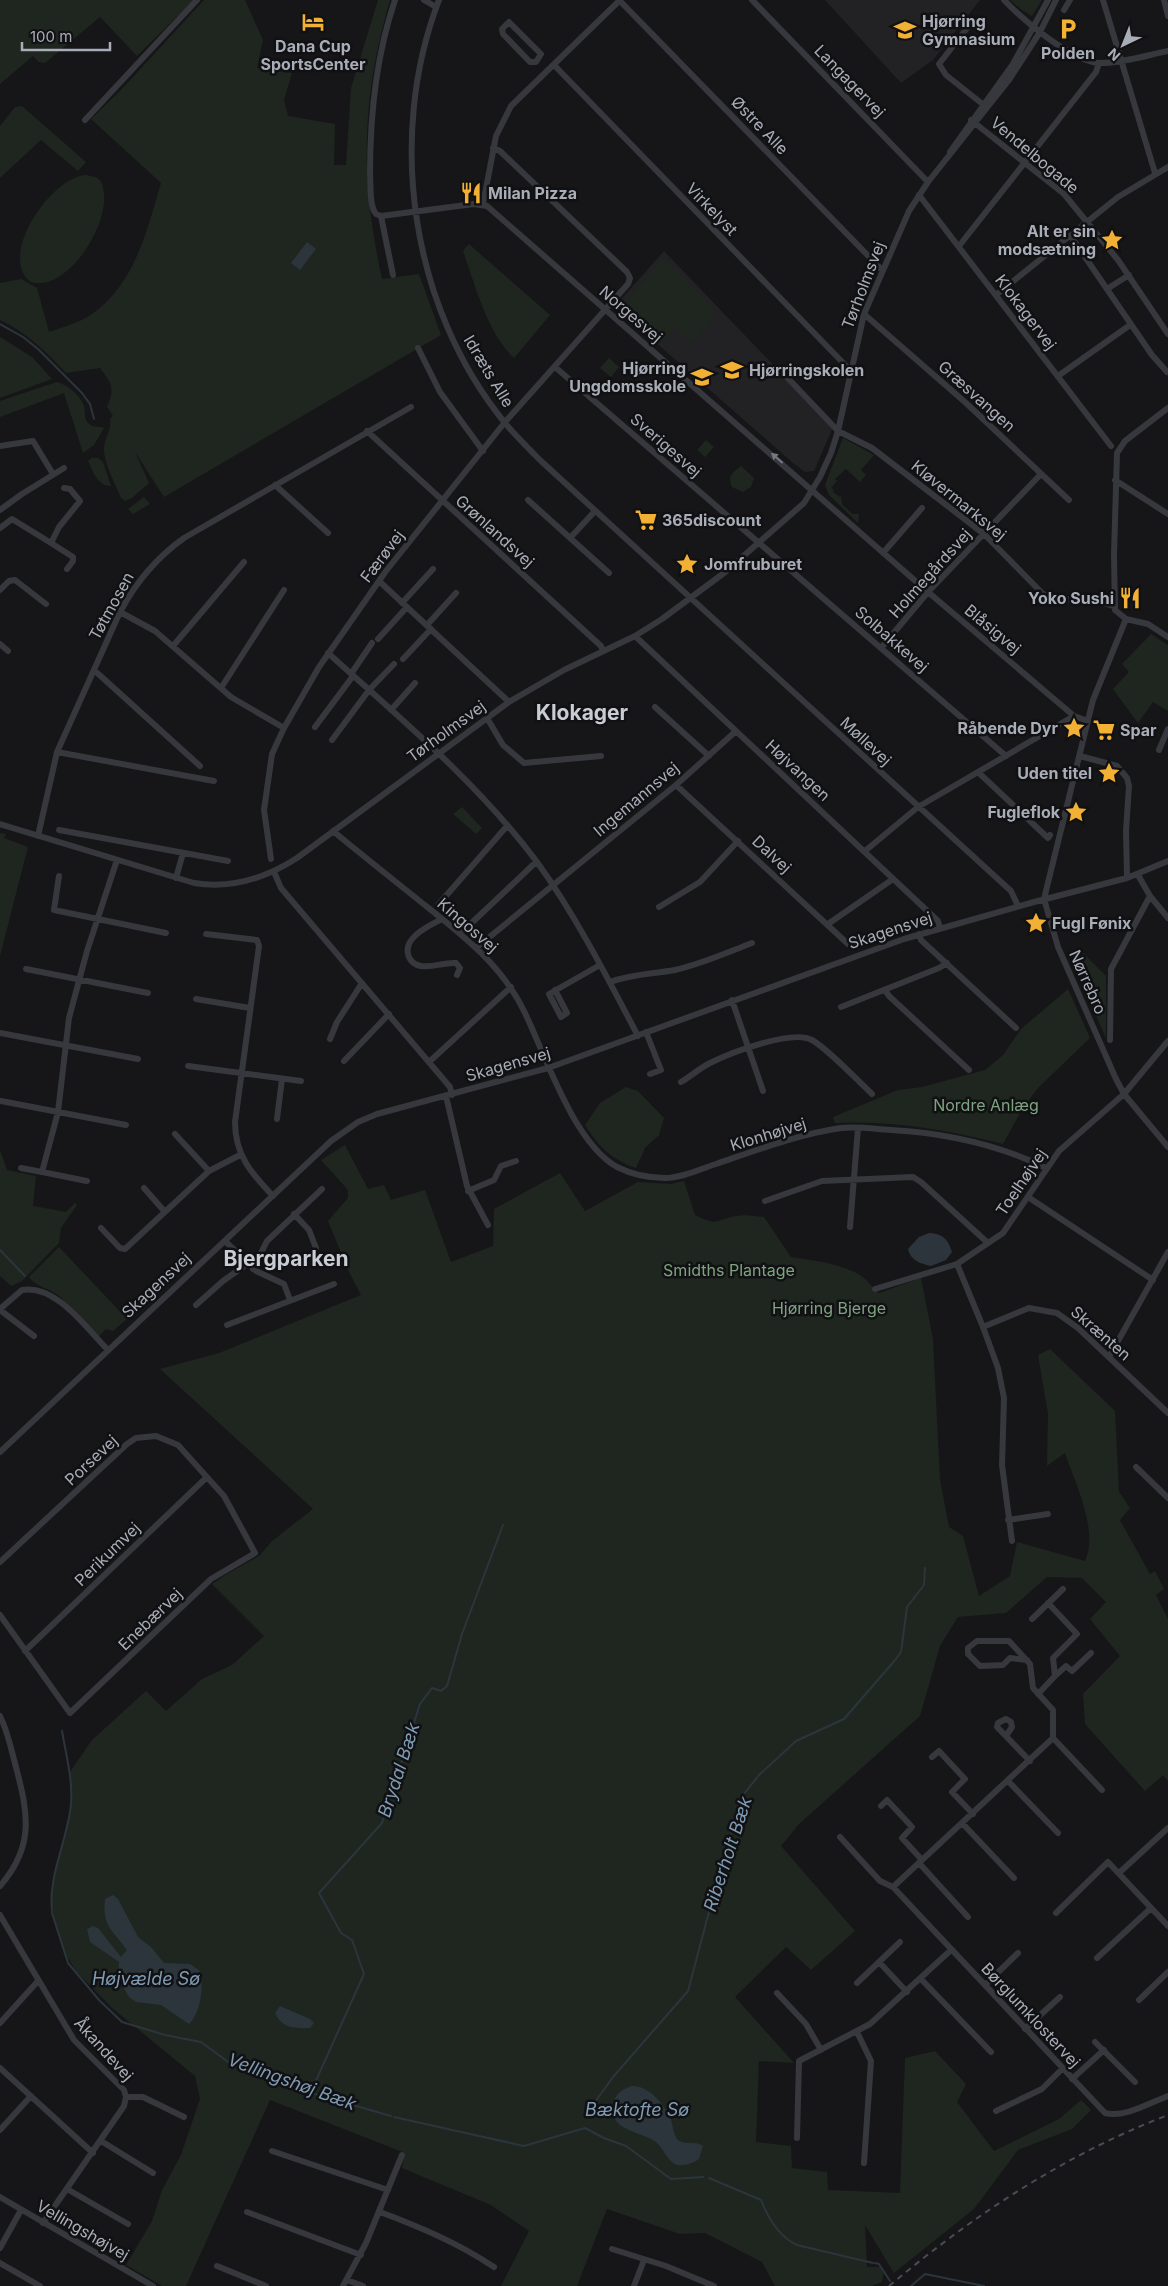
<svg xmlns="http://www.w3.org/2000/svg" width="1168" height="2286" viewBox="0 0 1168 2286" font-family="Inter,sans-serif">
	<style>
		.built { fill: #222225 }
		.green { fill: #1e261f }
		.water { fill: #2c353c }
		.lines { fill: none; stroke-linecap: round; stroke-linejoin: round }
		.stream { stroke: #2c353c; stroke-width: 2 }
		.minor { stroke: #37383d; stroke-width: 6 }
		.rail { stroke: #4a4c52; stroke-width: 2; stroke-dasharray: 6 5; stroke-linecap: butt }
		.oneway { fill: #757881 }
		.labels { text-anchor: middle; stroke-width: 5; stroke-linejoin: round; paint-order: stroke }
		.poi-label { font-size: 16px; font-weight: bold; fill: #a8adb8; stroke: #111113; text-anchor: start }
		.street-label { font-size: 16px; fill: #a8adb8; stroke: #111113 }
		.park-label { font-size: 16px; fill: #7fa381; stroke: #111113 }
		.water-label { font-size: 18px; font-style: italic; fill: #7f9bb3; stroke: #111113 }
		.district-label { font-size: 21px; font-weight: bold; fill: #c9ccd4; stroke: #111113 }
	</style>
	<rect width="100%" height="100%" fill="#161618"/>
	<!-- built -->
	<path class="built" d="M825,0H980L933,60L901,83Z
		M664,251L833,427L814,471L805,472L793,463L621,312L617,304Z"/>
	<!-- green -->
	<path class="green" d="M0,0H194L137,56L100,17L45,63L39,62L33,56L0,84Z
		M204,0H245L263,40L257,68L292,73L284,100L288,116L335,124L334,165H346L351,88L378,0H390C361,100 360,177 382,279L419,274L441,335L164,497L135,452L149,483L132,498L125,501L121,498C116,484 104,465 104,449C104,438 112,430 110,419L113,416L107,407C115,388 112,384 100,368L66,373C45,351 28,333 0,320V283L21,279L37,288L49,332C63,327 79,323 92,314C135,284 147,230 161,183L91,119L120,91Z
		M1010,0H1042L1032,16L1022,10Z
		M22,106L86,162L78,171L41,140L0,178V126L15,107Z
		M86,175C89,176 94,176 97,178C103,181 103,188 104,194C107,225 75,278 43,283C38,283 32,284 28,280C0,252 52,177 86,175Z
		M469,244L550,315L514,358C487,333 475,284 463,251Z
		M664,257L717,313L691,342L675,328L661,344L623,311V305Z
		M0,337L32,357L52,379L0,398Z
		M609,358L619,367L611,377L600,368Z
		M57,382C68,385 80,395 84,406C86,412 83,419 89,424C94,428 100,426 104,428L94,445L83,453L64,393L0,417V401Z
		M843,438L874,455L861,470L866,475L860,482L846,469L835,479L837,481L831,488L834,490L833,492L840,497L841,496L842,504L852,514H859L858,523L829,495L825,485Z
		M706,440L714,447L705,457L697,450Z
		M92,458H98L103,462L111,486C98,486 93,472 88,461Z
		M741,466L754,478L751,487L743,492L732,487C727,476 733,472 741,466Z
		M144,497L150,504L133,514L128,509Z
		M1151,634L1168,645V711L1153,702L1138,723L1113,689L1129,672L1122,664Z
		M462,807L482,828L476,834L453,814Z
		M0,833L6,834L4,838L28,847L0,956Z
		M1079,949L1106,976V1038L1070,957Z
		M1068,989L1090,1038L1039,1087L1024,1106L1003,1144C947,1130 893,1120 835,1123L833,1117L898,1090L922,1087L985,1070L1003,1055L1021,1029Z
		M626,1087L638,1091L664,1118L659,1135L645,1148L636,1168C612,1160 598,1146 585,1125L600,1103Z
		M345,1145L368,1189L384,1185L391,1200L425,1190L451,1262L493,1246L494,1209L560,1173L585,1211L638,1182L671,1184L684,1181L695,1215C718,1226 713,1221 736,1216C744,1214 755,1216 764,1217L791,1257C814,1261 839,1263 860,1275C866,1278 872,1288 879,1293L921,1278L933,1339L940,1480L949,1527L963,1536L979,1596L1010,1576L1017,1542L1085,1561C1099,1531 1075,1483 1065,1453L1047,1466L1048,1414L1038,1355L1050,1349L1115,1411L1119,1492L1130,1508L1120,1520L1150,1574L1155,1571L1164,1589L1156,1595L1168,1619V1781L1163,1775L1145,1791L1085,1724L1083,1694L1120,1656L1090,1619L1106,1602L1082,1578L1047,1577L1006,1613L958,1617L940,1646L920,1716L799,1824L781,1846L855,1931L811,1970L786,1947L735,1997L794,2063L759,2061L756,2142L791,2146L792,2168L827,2172L828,2190L900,2193L905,2058L935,2051L966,2084L957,2102L994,2151L1059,2119L1081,2100L1091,2110L1072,2129L1018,2150L974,2209L894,2273L865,2225L867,2267H880L884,2271L882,2282L872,2286H775L762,2262L705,2233L680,2234L607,2209L577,2286H501L529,2231L491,2205L402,2168L405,2153L270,2100L186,2286H162L126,2265L152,2221L162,2190L181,2155L200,2099L195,2076L112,2008L77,1972L65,1954L54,1919L50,1894L71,1804L70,1772L92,1740L146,1691L166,1711L202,1679L232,1665L264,1636L212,1584L227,1574L259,1556L272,1541L313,1509L160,1369L219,1353L361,1295L349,1272L328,1221L348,1198V1190L321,1160Z
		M0,1150L7,1170L36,1176L33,1206L66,1212L75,1203L77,1205L61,1228L59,1243L22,1281L11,1286L0,1276Z
		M59,1247L127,1319L113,1331L106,1329L99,1336C86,1323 73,1308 59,1296C48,1287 39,1289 29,1277Z"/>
	<!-- water -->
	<path class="water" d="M307,242L316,249L300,270L291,263Z
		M929,1233C943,1234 948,1239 952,1252L946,1260L931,1266C921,1264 910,1260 908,1249L919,1237Z
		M113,1895L118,1899L138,1937L152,1948L164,1963L190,1964L200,1971C204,1986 201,2013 189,2024L161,2005L136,2002L129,1997L118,1978L119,1962L90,1942L87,1929L93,1926L98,1928L121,1957L127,1950C112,1929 102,1927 105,1899Z
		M280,2006L310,2019L314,2023L310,2028C293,2028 283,2029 275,2013Z
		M632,2086C649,2086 662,2102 670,2117C673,2124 673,2133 677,2139C683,2146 696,2140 703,2146L699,2159C694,2163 684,2166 677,2165C668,2162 663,2148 656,2142C641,2131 608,2131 613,2104C615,2094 622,2089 632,2086Z"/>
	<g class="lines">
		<!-- stream -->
		<path class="stream" d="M0,324L23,337L38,349L82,393L90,404L94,419
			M0,1250L25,1276
			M52,1911C48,1874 68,1840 71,1804C73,1780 66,1755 62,1731
			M52,1913L68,1963L99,2000L122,2022L165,2035L201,2042L231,2064L311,2093L391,2116
			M314,2085L364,1974L352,1940L341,1933L319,1893L382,1823L420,1704L432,1688L441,1691L447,1686L462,1634L503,1525
			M394,2117L524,2146L585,2128L604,2138L626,2146L671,2179L703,2177
			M584,2117L613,2077L688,1991L723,1859L744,1794L759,1775L796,1741L844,1719L896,1659L901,1652L907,1607L924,1585L925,1568
			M709,2178L761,2200C768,2218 779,2237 797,2245L873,2263
			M875,2263L879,2264L890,2281
			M911,2286L925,2274L984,2286"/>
		<!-- minor -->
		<path class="minor" d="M395,0C376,56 370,114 370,173C371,185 369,205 376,214L381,216L474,204L487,206L928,592L1074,716L1088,721
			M424,0L436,7
			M439,0C386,138 411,308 505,423C516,436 529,449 541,461L1011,891L1018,906
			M619,0L882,270
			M752,0L928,182
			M1004,0C1024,21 1070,60 1099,63C1119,64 1148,55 1168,51
			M1103,0L1155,173
			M1164,0L1168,16
			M1064,10L1070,0
			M509,22L541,54L536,62H530L503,34L502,29Z
			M971,23L939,64L946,75L985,106
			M554,65L851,371
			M85,120L197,0
			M971,120L1064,194L1118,260L1168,334
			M950,152L1013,64L1048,0
			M919,195L1111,446
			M483,204L496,136L511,106L620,0
			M381,216L393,275
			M1070,235L1152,355L1167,372
			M959,246L1096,72L1099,63
			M1107,289L1129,275
			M996,295L1118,197L1168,167
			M864,314L966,403L1069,500
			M418,348L440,392L483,451
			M555,367L1006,756
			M783,373L838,431L872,448L984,534L1043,594L1058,600L1086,598L1114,606
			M1058,376L1130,325
			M1168,408L1125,441L1117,453L1114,555L1115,610L1126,619L1148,624L1168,637
			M367,431L601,646L603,651
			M0,446L33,441L53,474
			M1115,480L1168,514
			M275,485L328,533
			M528,500L609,573
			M0,510L22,494L64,468
			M0,528L12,519L51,543L59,527L80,501L70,489L64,488
			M570,538L595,511
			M51,543L73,557V561L67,569
			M883,553L922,508
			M379,581L509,702
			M0,590L9,581L15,580L46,604
			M402,603L433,569
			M120,612L155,631L231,697L284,728
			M1126,619L1093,700L1044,899L1058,947L1116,1079L1124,1094L1168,1147
			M427,625L456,593
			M635,636L938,921L940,928
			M378,639L407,607
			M0,644L8,651
			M173,646L244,562
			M881,648L928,592L1041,474
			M328,653C401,719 478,783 537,862C576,916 607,977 638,1036
			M403,659L431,629
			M94,670L200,766
			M351,674L372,643
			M221,688L284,590
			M655,707L709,756
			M391,710L415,683
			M487,718L503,745L524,763L601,756
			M315,727L353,676
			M332,740L369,690L394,664
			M1159,750L1168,729
			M57,752L214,781
			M1080,756L1117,766L1127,778L1129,786L1126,831L1127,878
			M979,773L1048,838L1050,835
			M676,785L848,944
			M0,824L194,883C231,889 266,878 297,858L509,702L564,670L635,636L662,619L724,573L804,503L820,477L831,453L838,431L864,314L909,211L928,182L1009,80L1040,32L1056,0
			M59,830L228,861
			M333,831C362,855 391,878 421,902C460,933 502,965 524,1011C546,1056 573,1142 617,1167C631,1174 649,1178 665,1178C682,1178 700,1169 716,1164C757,1150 799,1134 841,1128C858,1126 874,1129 891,1130C945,1133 997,1144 1046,1168
			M38,836L57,752L120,612C136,582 156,558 184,538L411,407
			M865,851L918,807L1074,716
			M271,859L264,810L272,754L284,728L319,667L386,571L505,422L628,284L630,278L627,272L500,151L493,148
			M274,872L281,888L450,1087L452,1095
			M1138,875L1150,896L1168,918
			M59,876L54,910L166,933
			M176,878L183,853
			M438,905L507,826
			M659,907L700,882L738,841
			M442,919C429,926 401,938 409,957C411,962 415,965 421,966C433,968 444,962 456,963L460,968L457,975
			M828,924L893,879
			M206,934L257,940L259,946L235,1122C235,1155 251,1173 273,1196
			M460,934L536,862
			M919,934L921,940L1016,1028
			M476,948L676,785L736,731
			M26,969L148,993
			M610,982C632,974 652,974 675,970C702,964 726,953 752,943
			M555,990L567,1013L561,1017L549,994L600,965
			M885,990L889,996L969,1070
			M196,999L250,1008
			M732,1000L763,1091
			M841,1007L939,968L947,963
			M646,1032L661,1070L650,1074
			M0,1033L138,1059
			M330,1039L337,1022L362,983
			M1110,1040L1111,969L1150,896
			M344,1061L389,1014
			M429,1062L511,987
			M188,1066L301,1081
			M681,1082C691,1076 700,1068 710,1063C730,1053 792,1029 812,1040C828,1049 857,1080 872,1094
			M446,1096L467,1186L488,1225
			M1,1101L126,1125
			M277,1119L282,1079
			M175,1134L209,1171
			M21,1168L42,1172
			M87,1181L42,1172L58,1112L69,1018L87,951L117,860
			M144,1188L165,1212
			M468,1191L494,1180L501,1166L516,1161
			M1028,1197L1153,1280
			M765,1201L822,1181L913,1177L921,1182L988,1243
			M294,1214L309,1230L316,1248
			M850,1227L858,1128
			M101,1228L120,1248L125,1249L209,1171L240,1155
			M225,1241L256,1271L284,1284L290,1300
			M957,1264L983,1327L1029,1308L1057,1313L1078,1328L1168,1413
			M253,1269L267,1241L322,1189
			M875,1289L957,1264L1003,1233L1059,1151L1124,1094L1168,1041
			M196,1305L223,1281L247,1264
			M0,1309L22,1290C56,1284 86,1328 108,1350
			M0,1310L34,1336
			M227,1325L334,1284
			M983,1327L998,1368L1004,1398L1002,1465L1012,1541
			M1109,1357L1168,1252
			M0,1452L331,1141L358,1122L377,1114L548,1068L904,939L1034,902L1127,878L1168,861
			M1136,1467L1168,1498
			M1008,1520L1048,1514
			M0,1562L127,1444L136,1438L156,1436L178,1445L224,1496L255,1553L211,1579L70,1713L0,1615
			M1032,1619L1063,1589
			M25,1651L207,1477
			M1055,1676L1066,1666L1072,1671L1091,1653
			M1038,1694L1055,1676L1053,1658L1077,1634L1048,1603
			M0,1716C8,1732 11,1749 16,1767C28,1813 35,1846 0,1886
			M1006,1736L1012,1727L1011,1722L1006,1719L998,1723L997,1727L1030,1761
			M1053,1738L1102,1790
			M932,1757L939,1751L965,1779L952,1792L973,1814
			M1008,1781L1058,1833
			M881,1806L887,1800L912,1827L902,1838L922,1860
			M963,1824L1014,1878
			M840,1837L880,1881L893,1887L1105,2113C1125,2118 1149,2103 1168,2096
			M919,1863L968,1917
			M1119,1873L1168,1828
			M893,1887L1053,1738V1710L1033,1688L1030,1664L1009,1641H977L968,1648V1654L980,1666L1003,1665L1010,1658L1027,1660
			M1056,1913L1108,1862L1168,1926
			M0,1915L74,2040L124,2090L126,2097L124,2106L43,2223
			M1097,1958L1151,1908
			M879,1962L907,1992
			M921,1979L991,2052
			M857,1983L900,1942
			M985,1985L1018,1953
			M777,1993L806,2024L821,2050
			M1139,2000L1168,1972
			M0,2023L38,1981
			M1025,2029L1060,1997
			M857,2032L871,2061L864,2163
			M1095,2042L1135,2082
			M0,2068L93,2153
			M1072,2079L1104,2050
			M126,2097H143L184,2117
			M996,2111L1042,2089L1062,2069
			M0,2130L31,2096
			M797,2138L799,2061L870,2024L951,1950
			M101,2141L153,2173
			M272,2151L388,2190
			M67,2189L128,2224
			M0,2197L153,2286
			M247,2212L361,2255
			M380,2212C420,2227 458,2243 494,2267
			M0,2248L21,2210
			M612,2249L666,2266L714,2286
			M0,2263L40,2286
			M217,2266L266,2286
			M347,2280L363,2286
			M343,2286L366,2243L402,2155
			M634,2286L644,2260"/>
		<!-- rail -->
		<path class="rail" d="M889,2286C974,2215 1064,2155 1168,2115"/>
	</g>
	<!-- one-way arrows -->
	<defs><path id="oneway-solid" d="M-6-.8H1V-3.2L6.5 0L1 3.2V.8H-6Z" transform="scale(1.25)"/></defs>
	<use class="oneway" href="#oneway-solid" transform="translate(777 458) rotate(-139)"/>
	<!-- icons -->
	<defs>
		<g id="hotel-bare" transform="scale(1.725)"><path d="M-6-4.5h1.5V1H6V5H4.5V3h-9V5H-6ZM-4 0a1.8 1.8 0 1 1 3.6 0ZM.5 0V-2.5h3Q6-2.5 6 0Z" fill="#f2b134" stroke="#111113" stroke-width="2.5" paint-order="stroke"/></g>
		<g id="parking-bare" transform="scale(1.725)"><path d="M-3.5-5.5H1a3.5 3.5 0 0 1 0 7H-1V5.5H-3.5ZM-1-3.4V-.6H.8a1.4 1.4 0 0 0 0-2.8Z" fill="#f2b134" stroke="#111113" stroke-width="2.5" paint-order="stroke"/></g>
		<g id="school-bare" transform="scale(1.725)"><path d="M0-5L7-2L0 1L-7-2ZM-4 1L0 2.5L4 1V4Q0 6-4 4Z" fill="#f2b134" stroke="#111113" stroke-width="2.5" paint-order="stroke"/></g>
		<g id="restaurant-bare" transform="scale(1.725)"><path d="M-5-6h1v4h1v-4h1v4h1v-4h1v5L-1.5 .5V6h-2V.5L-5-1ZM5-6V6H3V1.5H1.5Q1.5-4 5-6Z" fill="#f2b134" stroke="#111113" stroke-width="2.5" paint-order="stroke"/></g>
		<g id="sight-bare" transform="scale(1.725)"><path d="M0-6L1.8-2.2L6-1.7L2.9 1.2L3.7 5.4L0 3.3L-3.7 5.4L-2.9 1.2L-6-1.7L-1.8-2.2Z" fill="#f2b134" stroke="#111113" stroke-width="2.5" paint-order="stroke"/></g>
		<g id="supermarket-bare" transform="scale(1.725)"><path d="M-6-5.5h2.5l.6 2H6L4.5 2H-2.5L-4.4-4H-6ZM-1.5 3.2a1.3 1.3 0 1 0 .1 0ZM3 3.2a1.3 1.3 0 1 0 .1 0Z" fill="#f2b134" stroke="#111113" stroke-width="2.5" paint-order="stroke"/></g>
	</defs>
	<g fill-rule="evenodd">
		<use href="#hotel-bare" x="313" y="22"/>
		<use href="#parking-bare" x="1068" y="29"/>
		<use href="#school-bare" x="905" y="30"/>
		<use href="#restaurant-bare" x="471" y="193"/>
		<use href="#sight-bare" x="1112" y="240"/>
		<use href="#school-bare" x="732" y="370"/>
		<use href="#school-bare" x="702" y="377"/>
		<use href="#supermarket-bare" x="646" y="520"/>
		<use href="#sight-bare" x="687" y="564"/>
		<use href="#restaurant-bare" x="1130" y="598"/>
		<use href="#sight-bare" x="1074" y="728"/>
		<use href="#supermarket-bare" x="1104" y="730"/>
		<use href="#sight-bare" x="1109" y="773"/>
		<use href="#sight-bare" x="1076" y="812"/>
		<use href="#sight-bare" x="1036" y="923"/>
	</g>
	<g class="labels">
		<!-- poi labels -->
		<g class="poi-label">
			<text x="922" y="27">Hjørring<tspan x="922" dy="18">Gymnasium</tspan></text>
			<text x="313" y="52" text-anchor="middle">Dana Cup<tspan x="313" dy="18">SportsCenter</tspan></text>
			<text x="1068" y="59" text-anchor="middle">Polden</text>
			<text x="488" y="199">Milan Pizza</text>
			<text x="1096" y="237" text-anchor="end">Alt er sin<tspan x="1096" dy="18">modsætning</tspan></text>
			<text x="686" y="374" text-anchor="end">Hjørring<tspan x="686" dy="18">Ungdomsskole</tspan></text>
			<text x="749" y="376">Hjørringskolen</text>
			<text x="662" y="526">365discount</text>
			<text x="704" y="570">Jomfruburet</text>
			<text x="1114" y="604" text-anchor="end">Yoko Sushi</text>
			<text x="1058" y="734" text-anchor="end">Råbende Dyr</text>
			<text x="1120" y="736">Spar</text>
			<text x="1092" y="779" text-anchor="end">Uden titel</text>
			<text x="1060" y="818" text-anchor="end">Fugleflok</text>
			<text x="1052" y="929">Fugl Fønix</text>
		</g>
		<!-- street labels -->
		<g class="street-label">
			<text transform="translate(850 81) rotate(46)" y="6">Langagervej</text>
			<text transform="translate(760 125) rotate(46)" y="6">Østre Alle</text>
			<text transform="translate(1035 155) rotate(40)" y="6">Vendelbogade</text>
			<text transform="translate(712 209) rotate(46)" y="6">Virkelyst</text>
			<text transform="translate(863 285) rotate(-69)" y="6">Tørholmsvej</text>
			<text transform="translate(1026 312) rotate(53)" y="6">Klokagervej</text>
			<text transform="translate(631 314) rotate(41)" y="6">Norgesvej</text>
			<text transform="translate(489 371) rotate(59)" y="6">Idræts Alle</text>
			<text transform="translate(977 396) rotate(42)" y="6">Græsvangen</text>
			<text transform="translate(666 445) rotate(41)" y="6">Sverigesvej</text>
			<text transform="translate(959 500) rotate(39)" y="6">Kløvermarksvej</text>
			<text transform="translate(495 531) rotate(42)" y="6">Grønlandsvej</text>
			<text transform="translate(382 556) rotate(-53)" y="6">Færøvej</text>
			<text transform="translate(930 573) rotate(-48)" y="6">Holmegårdsvej</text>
			<text transform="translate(111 606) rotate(-61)" y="6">Tøtmosen</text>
			<text transform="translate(993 629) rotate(40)" y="6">Blåsigvej</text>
			<text transform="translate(892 639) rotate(41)" y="6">Solbakkevej</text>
			<text transform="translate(446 731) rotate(-36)" y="6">Tørholmsvej</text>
			<text transform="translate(866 741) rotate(43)" y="6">Møllevej</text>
			<text transform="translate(798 770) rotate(43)" y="6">Højvangen</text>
			<text transform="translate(636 799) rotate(-40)" y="6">Ingemannsvej</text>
			<text transform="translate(772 854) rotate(43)" y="6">Dalvej</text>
			<text transform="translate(468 925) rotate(41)" y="6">Kingosvej</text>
			<text transform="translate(890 930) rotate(-18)" y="6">Skagensvej</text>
			<text transform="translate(1088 982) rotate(66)" y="6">Nørrebro</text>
			<text transform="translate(508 1064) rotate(-16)" y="6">Skagensvej</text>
			<text transform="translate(768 1134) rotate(-17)" y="6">Klonhøjvej</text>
			<text transform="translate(1021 1182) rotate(-56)" y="6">Toelhøjvej</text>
			<text transform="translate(156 1285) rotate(-43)" y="6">Skagensvej</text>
			<text transform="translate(1101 1333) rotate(41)" y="6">Skrænten</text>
			<text transform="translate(91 1460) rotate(-43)" y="6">Porsevej</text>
			<text transform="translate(107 1554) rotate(-44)" y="6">Perikumvej</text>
			<text transform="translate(150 1619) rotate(-44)" y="6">Enebærvej</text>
			<text transform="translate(1031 2015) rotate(47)" y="6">Børglumklostervej</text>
			<text transform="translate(104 2049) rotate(48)" y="6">Åkandevej</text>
			<text transform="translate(83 2230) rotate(30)" y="6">Vellingshøjvej</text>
		</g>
		<!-- park labels -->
		<g class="park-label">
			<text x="986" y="1111">Nordre Anlæg</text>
			<text x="729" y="1276">Smidths Plantage</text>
			<text x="829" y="1314">Hjørring Bjerge</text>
		</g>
		<!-- water labels -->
		<g class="water-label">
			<text transform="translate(399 1770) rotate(-72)" y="6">Brydal Bæk</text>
			<text transform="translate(728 1854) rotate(-72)" y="6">Riberholt Bæk</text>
			<text x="146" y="1985">Højvælde Sø</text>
			<text transform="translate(292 2082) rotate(20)" y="6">Vellingshøj Bæk</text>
			<text x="637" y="2116">Bæktofte Sø</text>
		</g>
		<!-- district labels -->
		<g class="district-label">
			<text x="582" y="720">Klokager</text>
			<text x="286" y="1266">Bjergparken</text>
		</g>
	</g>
	<!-- north arrow -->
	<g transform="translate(1123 45) rotate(223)" stroke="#111113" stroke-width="4" paint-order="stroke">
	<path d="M0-4L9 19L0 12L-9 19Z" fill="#a8adb8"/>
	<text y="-8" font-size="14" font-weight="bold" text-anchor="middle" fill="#a8adb8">N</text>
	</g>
	<!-- scale -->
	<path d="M22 42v8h88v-8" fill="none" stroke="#a8adb8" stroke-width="2.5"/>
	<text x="30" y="42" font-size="15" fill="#a8adb8" stroke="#111113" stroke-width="4" paint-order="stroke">100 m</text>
</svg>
